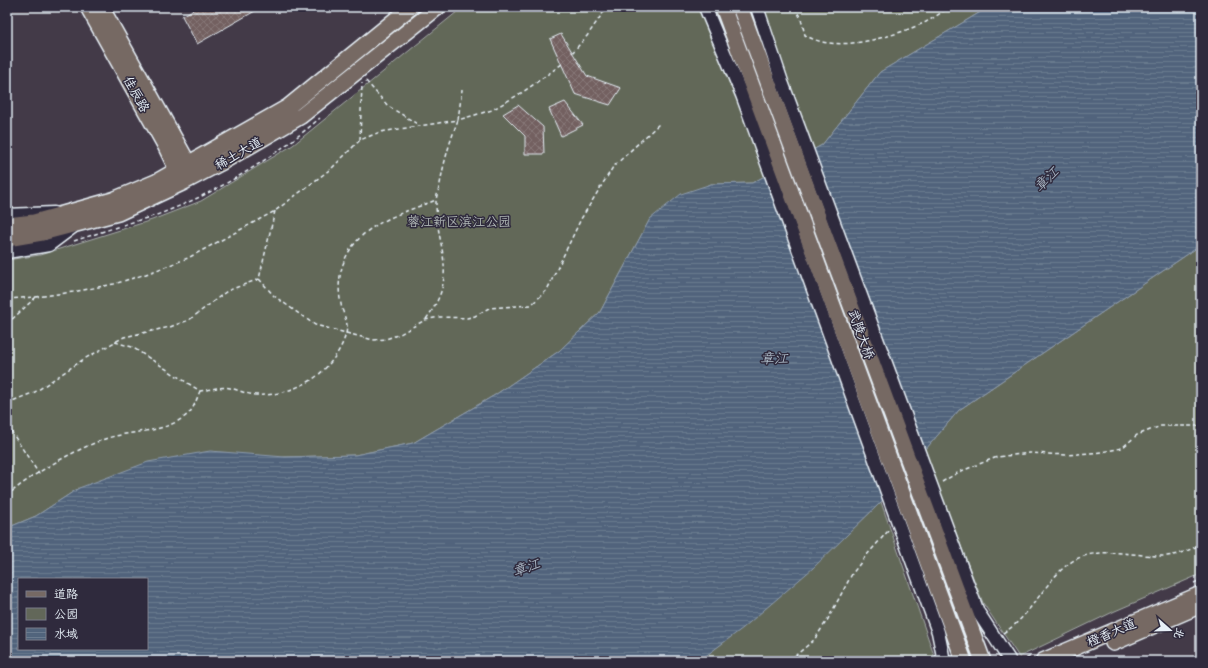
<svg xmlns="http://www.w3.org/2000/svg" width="1208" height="668" viewBox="0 0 1208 668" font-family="'Patrick Hand','LXGW WenKai TC',sans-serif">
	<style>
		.park { fill: #626759; stroke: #a5aca8 }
		.water { fill: url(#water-rules); stroke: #8d9cae; fill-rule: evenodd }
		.building { fill: url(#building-cross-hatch); stroke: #e8f1f8 }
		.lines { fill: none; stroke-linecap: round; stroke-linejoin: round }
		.minor-casing { stroke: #e8f1f8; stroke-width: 15 }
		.major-casing { stroke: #e8f1f8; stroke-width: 18 }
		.path { stroke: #e8f1f8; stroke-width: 1.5; stroke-dasharray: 4 3; stroke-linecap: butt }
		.minor { stroke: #2f2a3d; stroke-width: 12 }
		.major { stroke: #766964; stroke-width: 15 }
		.minor-bridge-casing { stroke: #e8f1f8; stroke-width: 15; stroke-linecap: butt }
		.major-bridge-casing { stroke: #e8f1f8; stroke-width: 18; stroke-linecap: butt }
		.minor-bridge { stroke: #2f2a3d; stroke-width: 12 }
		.major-bridge { stroke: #766964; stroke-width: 15 }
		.labels { text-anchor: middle; stroke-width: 3; stroke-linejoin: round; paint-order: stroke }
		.street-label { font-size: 13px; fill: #e8f1f8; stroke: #2f2a3d }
		.park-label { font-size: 13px; fill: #b2bab8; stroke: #2f2a3d }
		.water-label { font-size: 14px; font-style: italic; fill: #acb9c6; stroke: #2f2a3d }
	</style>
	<defs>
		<pattern id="water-rules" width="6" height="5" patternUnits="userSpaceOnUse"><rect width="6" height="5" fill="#51647c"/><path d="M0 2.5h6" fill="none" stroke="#6a7b8f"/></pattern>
		<pattern id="building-cross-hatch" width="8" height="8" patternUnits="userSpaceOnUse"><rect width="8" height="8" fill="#736160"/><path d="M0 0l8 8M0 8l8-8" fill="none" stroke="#877878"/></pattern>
	</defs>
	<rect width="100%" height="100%" fill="#433a48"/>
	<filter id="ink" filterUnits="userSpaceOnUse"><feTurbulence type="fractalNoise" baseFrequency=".025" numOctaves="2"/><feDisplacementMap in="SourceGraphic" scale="8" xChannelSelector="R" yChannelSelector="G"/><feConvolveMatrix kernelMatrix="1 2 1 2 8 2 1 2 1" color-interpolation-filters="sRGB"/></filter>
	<g filter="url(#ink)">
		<!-- park -->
		<path class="park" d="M463,7H989L880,72L822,145L752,183L711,184L650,219L600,312L559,351L495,395L413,443L355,455L285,457L79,488L36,516L7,528V260L40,255L152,220L201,201L293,145Z
			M1201,245V574L1115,611L1019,657L983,603L924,451L959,410Z
			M881,502L936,661H699C764,612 823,558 881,502Z"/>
		<!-- water -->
		<path class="water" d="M989,7H1201V245L959,410L881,502L813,568L743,628L699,661H7V528L36,516L79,488L148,462L210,451L285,457L355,455L413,443L495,395L559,351L600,312L650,219L681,194L711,184L752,183L822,145L880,72ZM19,579H147V649H19Z"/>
		<!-- building -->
		<path class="building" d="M198,7H262L197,44L182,16Z
			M561,34L587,76L621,88L610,105L575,94L550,39Z
			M565,102L583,125L561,136L549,109Z
			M518,105L543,127L544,154H525V136L503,114Z"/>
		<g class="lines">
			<!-- minor casing -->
			<g class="minor-casing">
				<path id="minor" d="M7,215L54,213
					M7,252L49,245L73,227"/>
			</g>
			<!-- major casing -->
			<g class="major-casing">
				<path id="major" d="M88,7L165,145L181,178
					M101,7L193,172
					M7,225L34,222L113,200L156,182L288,107L411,7
					M7,239L42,233L118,213L182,183L222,162L301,116L438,7
					M1113,643L1201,605
					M1043,661L1201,594"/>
			</g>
			<!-- path -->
			<path class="path" d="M795,7L801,19L805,35C836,55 895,36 926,22C934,18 942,12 949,7
				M572,53L587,36L607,7
				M366,81L388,106L419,125
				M360,140L362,83
				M275,211L259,279L274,296L315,325L373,340L386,339L400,334L425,320L439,317L467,318L475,316L489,308L531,305L547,290L581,219L613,167L659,124
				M123,225C138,220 153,217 167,211C222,190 276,156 320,118
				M74,241L120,226
				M7,299L36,297L73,292L114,284L146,274L188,258L275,211L332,168L360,140L380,132L458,120L462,90
				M426,319C460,274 436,249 436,202C436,196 439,190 440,184C444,161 450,141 458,120L492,110L523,92L562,64
				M7,324L36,297
				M115,342L132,347L200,391C210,390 221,386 230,388C239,390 248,395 257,395C272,396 290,391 304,384C323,376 347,347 347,325C346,318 342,311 341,304C336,282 341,259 356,242C374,220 411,210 436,200
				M7,403L35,392L84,359L124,337L170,327L189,320L227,291L259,279
				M7,425L39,474
				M942,482L959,472L997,457L1030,453L1066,455L1102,452L1122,448L1137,435L1161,426H1201
				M7,496C30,475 73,451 102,440C130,429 166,435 189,413C194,408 197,398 200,391
				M1194,583L1201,580
				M1003,633C1035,615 1050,566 1084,556C1112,548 1139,557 1167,556C1179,555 1190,550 1201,544
				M789,661L814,640L828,619L852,574L865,557L889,530
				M1020,661L1031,656"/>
			<!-- minor -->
			<use href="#minor" class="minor"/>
			<!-- major -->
			<use href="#major" class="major"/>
			<!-- minor-bridge casing -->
			<g class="minor-bridge-casing">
				<path id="minor-bridge" d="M705,7L742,95L938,632L944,661
					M757,7L782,82L978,612L1010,661"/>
			</g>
			<!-- major-bridge casing -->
			<g class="major-bridge-casing">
				<path id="major-bridge" d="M723,7L964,661
					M740,7L983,661"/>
			</g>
			<!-- minor-bridge -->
			<use href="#minor-bridge" class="minor-bridge"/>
			<!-- major-bridge -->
			<use href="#major-bridge" class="major-bridge"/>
		</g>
	</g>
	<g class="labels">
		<!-- street labels -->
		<g class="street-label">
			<text transform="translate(137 94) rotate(61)" y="5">佳辰路</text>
			<text transform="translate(238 153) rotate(-30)" y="5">稀土大道</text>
			<text transform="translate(862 334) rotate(70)" y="5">武陵大桥</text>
			<text transform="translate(1111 632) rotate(-23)" y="5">橙香大道</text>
		</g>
		<!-- park labels -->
		<g class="park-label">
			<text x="459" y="226">蓉江新区滨江公园</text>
		</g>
		<!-- water labels -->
		<g class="water-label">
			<text transform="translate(1046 179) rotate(-44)" y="5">章江</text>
			<text x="774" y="363">章江</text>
			<text transform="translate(526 567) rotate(-19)" y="5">章江</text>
		</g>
	</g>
	<!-- margin -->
	<rect width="1208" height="668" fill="none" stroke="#2f2a3d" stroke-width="24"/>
	<rect x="12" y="12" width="1184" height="644" fill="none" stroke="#e8f1f8" stroke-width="1.5" filter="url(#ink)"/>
	<!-- legend -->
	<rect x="18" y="578" width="130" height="72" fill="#2f2a3d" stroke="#797a88"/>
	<rect x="26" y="591" width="20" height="6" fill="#766964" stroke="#797a88"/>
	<text x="54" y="598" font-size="12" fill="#e8f1f8">道路</text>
	<rect x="26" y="608" width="20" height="12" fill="#626759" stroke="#797a88"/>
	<text x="54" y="618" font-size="12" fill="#e8f1f8">公园</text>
	<rect x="26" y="628" width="20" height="12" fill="url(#water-rules)" stroke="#797a88"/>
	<text x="54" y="638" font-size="12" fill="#e8f1f8">水域</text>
	<!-- north arrow -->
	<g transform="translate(1170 630) rotate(110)" stroke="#2f2a3d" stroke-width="3" paint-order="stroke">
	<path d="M0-3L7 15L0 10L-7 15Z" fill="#e8f1f8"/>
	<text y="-6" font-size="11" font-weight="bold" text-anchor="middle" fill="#e8f1f8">北</text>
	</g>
</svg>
